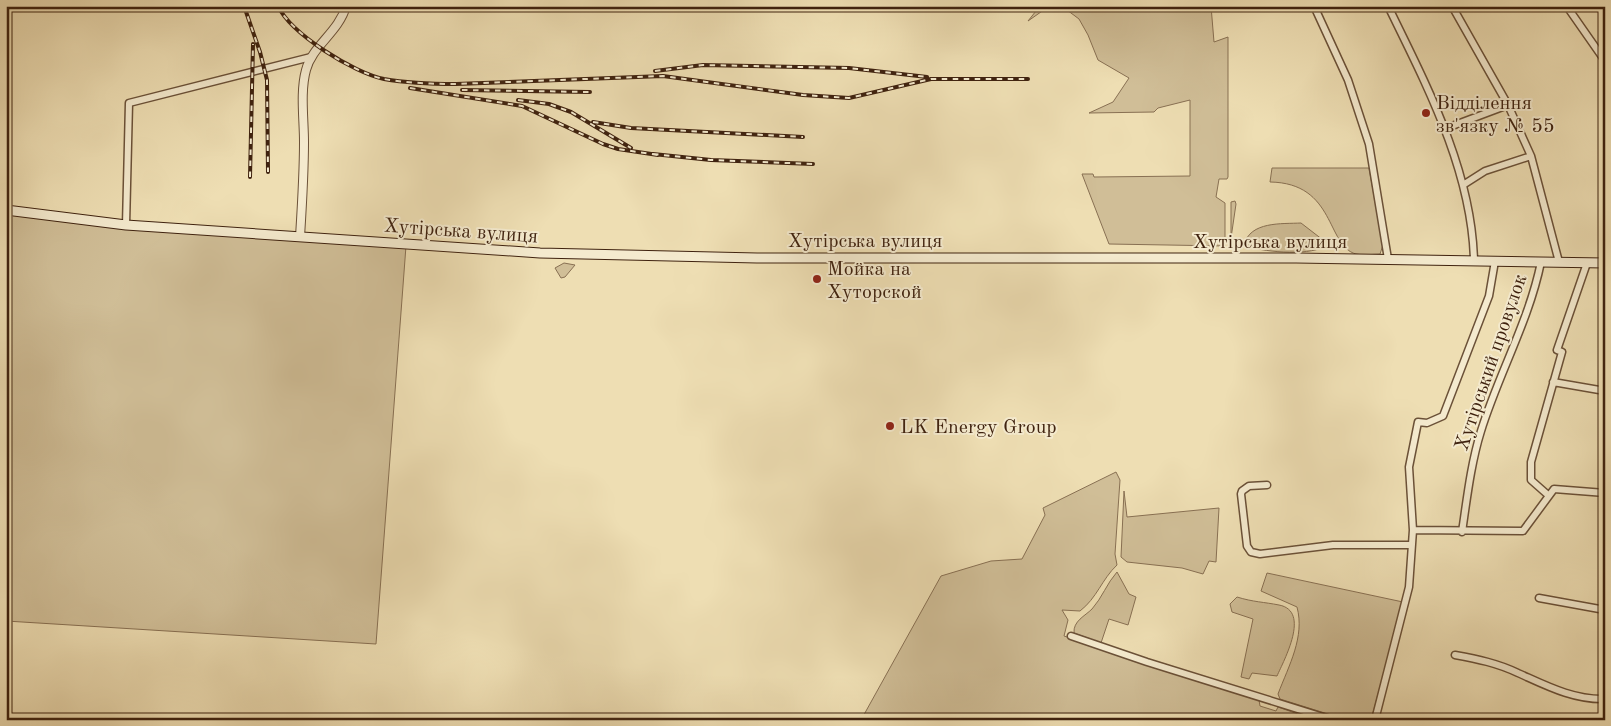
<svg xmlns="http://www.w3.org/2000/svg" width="1611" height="726" viewBox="0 0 1611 726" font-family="'Old Standard TT',serif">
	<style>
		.green { fill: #d0be97; stroke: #887053 }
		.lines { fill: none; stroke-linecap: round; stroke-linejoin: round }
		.minor-casing { stroke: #6b5138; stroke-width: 9 }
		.tertiary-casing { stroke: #6b5138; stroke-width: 10 }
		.secondary-casing { stroke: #3f220f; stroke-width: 11 }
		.minor { stroke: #f4eace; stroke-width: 6 }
		.tertiary { stroke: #f4eace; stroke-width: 8 }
		.secondary { stroke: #f4eace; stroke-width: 9 }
		.rail-casing { stroke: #3f220f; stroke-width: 4 }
		.rail { stroke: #f4eace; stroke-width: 2; stroke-dasharray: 5.5; stroke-linecap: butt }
		.poi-dot { fill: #8f2418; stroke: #f4eace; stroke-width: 2 }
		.labels { text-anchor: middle; stroke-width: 4; stroke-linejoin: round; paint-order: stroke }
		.poi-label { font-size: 20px; fill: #3f220f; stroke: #f4eace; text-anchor: start }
		.street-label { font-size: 20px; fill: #3f220f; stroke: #f4eace }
	</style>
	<rect width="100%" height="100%" fill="#eedeb3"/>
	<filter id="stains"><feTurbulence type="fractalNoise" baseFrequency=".004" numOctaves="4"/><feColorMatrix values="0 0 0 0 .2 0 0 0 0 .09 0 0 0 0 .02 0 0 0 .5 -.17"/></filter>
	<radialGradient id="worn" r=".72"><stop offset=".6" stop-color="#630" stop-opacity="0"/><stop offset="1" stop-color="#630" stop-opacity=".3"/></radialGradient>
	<!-- green -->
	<path class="green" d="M1040,6H1211L1214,42L1228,37V177L1227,179H1219L1216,197L1225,203V246L1109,244L1082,174H1093L1094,177L1190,176V100L1158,108L1154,112L1089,113L1113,102L1129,78L1098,60L1088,35L1079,19L1067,10L1048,7L1028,21Z
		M1272,168H1369L1383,245L1380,254C1373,254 1363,256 1356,254C1326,246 1336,183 1270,182Z
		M1235,201L1236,204L1231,238V202Z
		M6,211L406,246L376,644L6,621Z
		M1301,223L1323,240V247C1308,256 1260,252 1244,245C1250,221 1282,224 1301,223Z
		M564,263L575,265L565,277L561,278L555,268Z
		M1116,472L1120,480L1115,554L1117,565C1102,579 1097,598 1080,611L1062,610L1068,620L1064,636L1259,700L1260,706L1276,711L1278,707L1315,720H861L941,576L991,561L1022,559L1045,515L1043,508Z
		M1124,491L1127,517L1219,508L1216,562L1209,561L1203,574L1182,568L1127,562L1121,557Z
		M1117,572L1129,594L1136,597L1128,625L1109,619L1101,643L1074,633C1073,621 1085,616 1092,609C1102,598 1107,583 1117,572Z
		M1267,573L1403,602L1371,720H1347L1280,699L1278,694C1289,665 1305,637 1297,607L1261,591Z
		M1237,597C1253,602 1264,602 1279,605C1311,611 1284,660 1277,676L1252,673L1249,679L1241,677L1253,619L1232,612L1230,604Z"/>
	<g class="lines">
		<!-- minor casing -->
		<g class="minor-casing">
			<path id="minor" d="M1314,6L1348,80L1369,144L1388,259
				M1388,6C1427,86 1472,171 1474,261
				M1452,6L1508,105L1531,156L1559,262
				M1569,6L1568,8L1605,61
				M1444,129L1508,105
				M1463,185L1485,171L1531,156
				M126,225L129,103L311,57
				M1553,382L1605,391
				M1267,485L1249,486L1242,491L1241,494L1247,546L1251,552L1260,554L1333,545H1412
				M1548,495L1531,480V462L1562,352L1557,350L1587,263
				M1413,530L1523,531L1554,489L1605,493
				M1462,532C1467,498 1471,463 1481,431C1499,373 1529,321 1541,262
				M1539,598L1605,610
				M1071,636L1147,662L1333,720
				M1455,655C1477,659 1497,663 1518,673C1545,685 1573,700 1605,699
				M1375,720L1409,587L1413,530L1409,467L1418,422L1427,423L1443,416L1489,296L1495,261"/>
		</g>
		<!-- tertiary casing -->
		<g class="tertiary-casing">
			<path id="tertiary" d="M300,237C302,205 304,174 304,142C304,119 300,92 306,70C312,46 339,32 346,6"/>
		</g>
		<!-- secondary casing -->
		<g class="secondary-casing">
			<path id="secondary" d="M6,210L126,225L540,253L757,258H1296L1605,263"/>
		</g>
		<!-- minor -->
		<use href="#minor" class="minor"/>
		<!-- tertiary -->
		<use href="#tertiary" class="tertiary"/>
		<!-- secondary -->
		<use href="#secondary" class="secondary"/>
		<!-- rail casing -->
		<g class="rail-casing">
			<path id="rail" d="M244,6L260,52L267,80L268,172
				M278,6C291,34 354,73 384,79C407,83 432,84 456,84L663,76L803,95L849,98L931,79H1028
				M655,71L703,65L849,68L927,77
				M410,88L522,106L603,144L618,149L658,155
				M462,90L590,92
				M518,100L549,104L571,112L631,148
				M593,122L631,128L803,137
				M653,154L711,160L813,164
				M250,177L253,44"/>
		</g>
		<!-- rail -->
		<use href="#rail" class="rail"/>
	</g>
	<!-- markers -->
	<g class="poi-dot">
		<circle cx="1426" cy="113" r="5"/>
		<circle cx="817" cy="279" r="5"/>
		<circle cx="890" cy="426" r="5"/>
	</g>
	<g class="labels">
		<!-- poi labels -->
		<g class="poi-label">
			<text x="1436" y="109">Відділення<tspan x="1436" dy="23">зв'язку № 55</tspan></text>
			<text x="827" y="275">Мойка на<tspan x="827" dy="23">Хуторской</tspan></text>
			<text x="900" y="433">LK Energy Group</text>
		</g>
		<!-- street labels -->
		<g class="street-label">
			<text transform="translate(461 230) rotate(4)" y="7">Хутірська вулиця</text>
			<text x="865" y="247">Хутірська вулиця</text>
			<text x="1270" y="248">Хутірська вулиця</text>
			<text transform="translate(1490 362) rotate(-71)" y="7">Хутірський провулок</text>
		</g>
	</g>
	<!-- margin -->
	<rect width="1611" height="726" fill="none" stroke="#eedeb3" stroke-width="25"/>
	<rect x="8" y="8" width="1596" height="711" fill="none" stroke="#3f220f" stroke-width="2.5"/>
	<rect x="12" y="12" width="1586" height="701" fill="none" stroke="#3f220f"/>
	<rect width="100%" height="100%" filter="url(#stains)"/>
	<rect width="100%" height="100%" fill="url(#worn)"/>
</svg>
